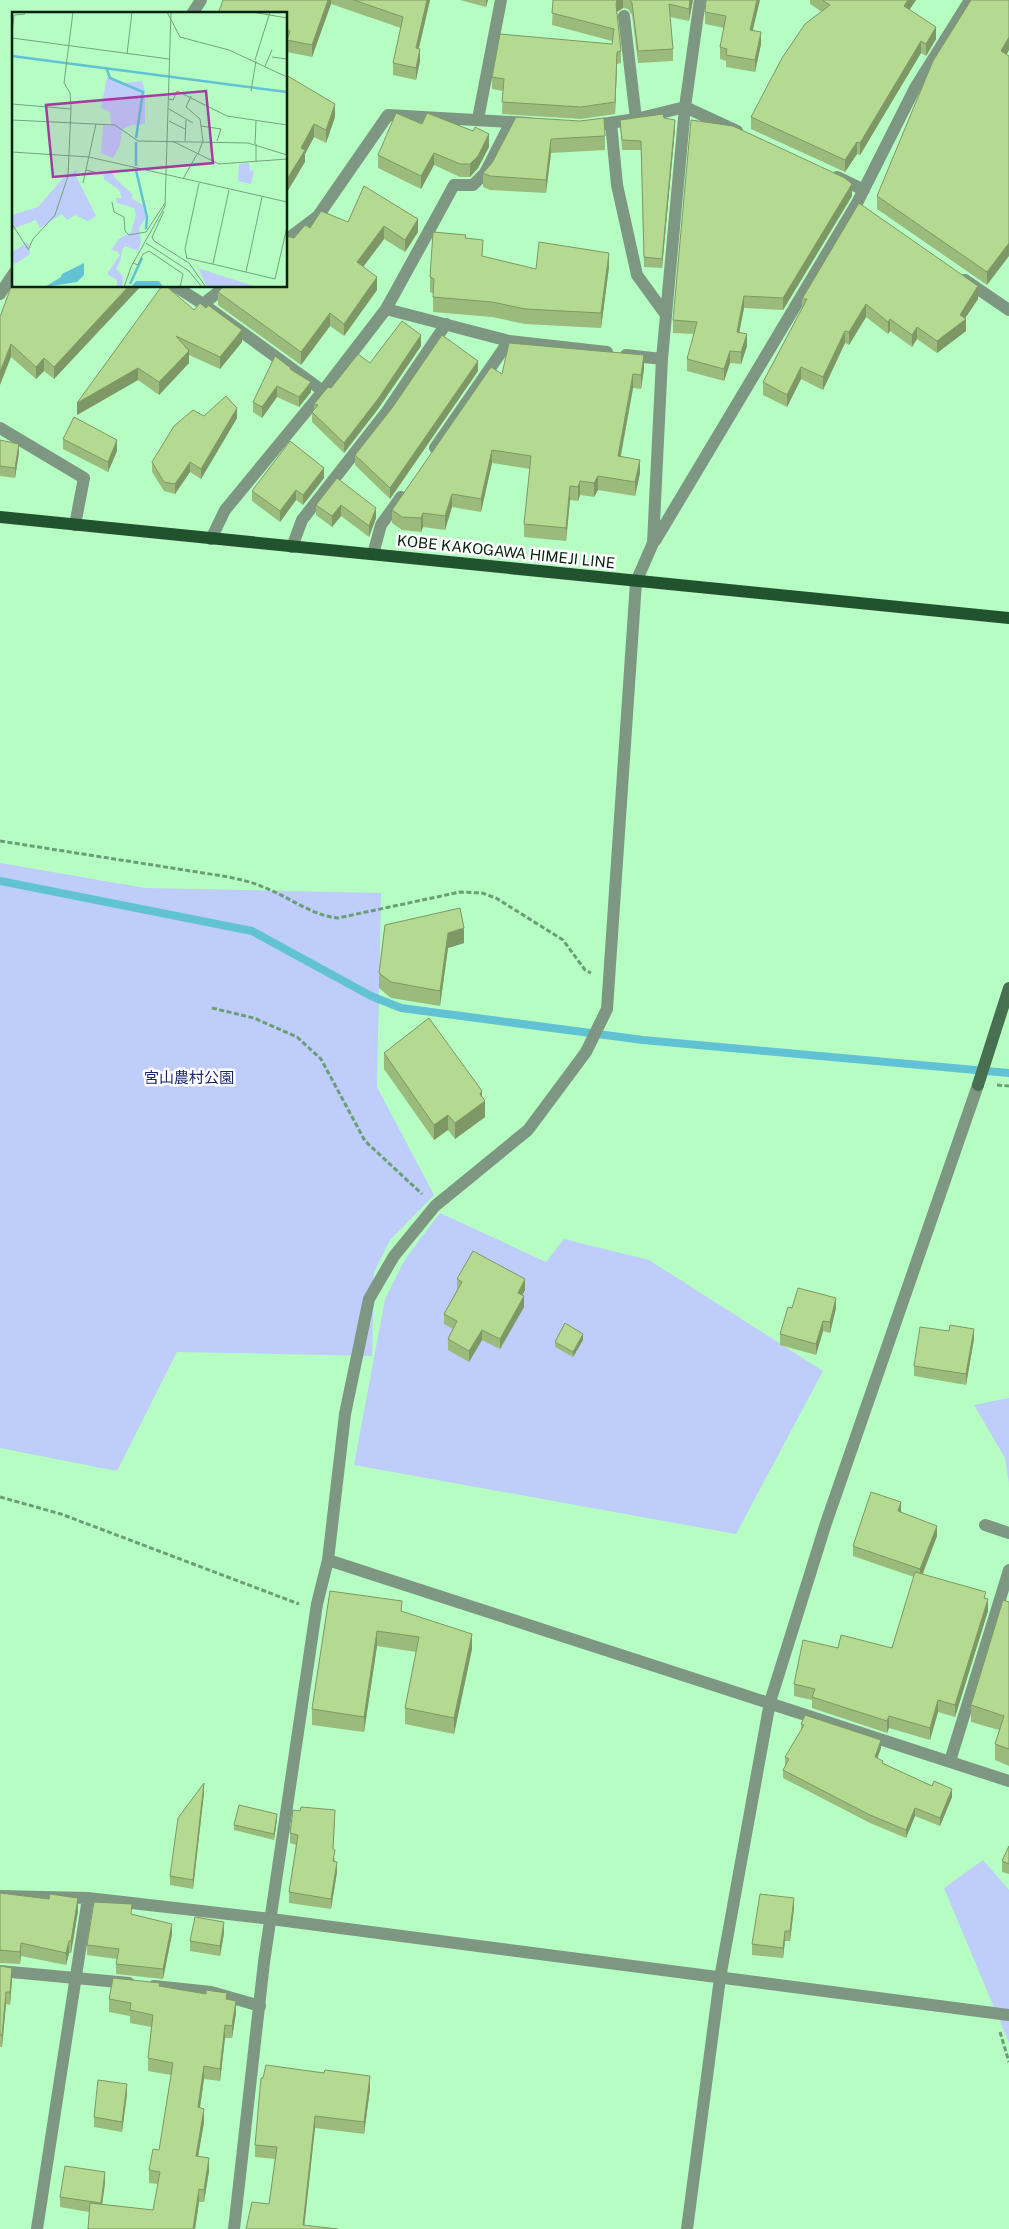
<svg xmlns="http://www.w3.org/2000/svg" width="1009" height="2229" viewBox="0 0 1009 2229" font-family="'Public Sans','Noto Sans JP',sans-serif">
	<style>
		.green { fill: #becdf9 }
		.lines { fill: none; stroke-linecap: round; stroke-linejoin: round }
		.stream { stroke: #61c2d3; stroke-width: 8 }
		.path { stroke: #6a9e76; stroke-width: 3; stroke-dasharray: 5 2.5; stroke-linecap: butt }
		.lane { stroke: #7d9782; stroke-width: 12 }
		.street { stroke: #7d9782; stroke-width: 12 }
		.secondary { stroke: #496f51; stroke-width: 12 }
		.primary { stroke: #22532f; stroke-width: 12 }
		.wall { fill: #9bbb7c }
		.shaded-wall { fill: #7e9865 }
		.building { fill: #b4d990; stroke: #7e9865 }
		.labels { text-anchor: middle; stroke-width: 5; stroke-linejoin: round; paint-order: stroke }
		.street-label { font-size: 15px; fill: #06230f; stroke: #fff }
		.park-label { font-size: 15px; fill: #19256d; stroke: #fff }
		.inset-river { fill: none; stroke: #61c2d3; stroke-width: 2.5 }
		.inset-road { fill: none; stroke: #70a67c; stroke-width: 1 }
		.view { fill: #a43b9e; fill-opacity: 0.15; stroke: #a43b9e; stroke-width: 2.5 }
		.inset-edge { fill: none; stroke: #06230f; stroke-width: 2.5 }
	</style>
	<rect width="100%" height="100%" fill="#b6fdc4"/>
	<!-- green -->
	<path class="green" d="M0,863L145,888L381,893L377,1087L434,1195L390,1240L374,1272L372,1356L177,1352L117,1471L0,1448Z
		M440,1213L546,1262L564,1239L649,1260L823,1371L736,1534L354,1465L385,1299L405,1259Z
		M1009,1398V1483L1005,1458L974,1405Z
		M983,1860L1009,1890V2043L944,1888Z"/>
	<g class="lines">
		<!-- stream -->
		<path class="stream" d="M0,881L252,931L371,996L401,1008L643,1040L1009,1073"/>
		<!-- path -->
		<path class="path" d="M0,841L229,877C241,880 253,882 263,887C288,896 312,916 338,918L460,892L482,893L496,898L563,940L585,970L591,973
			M212,1008L254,1018L297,1037L321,1059L365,1141L422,1194
			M997,1085L1009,1086
			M0,1497L61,1514L299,1604
			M1000,2032L1009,2062"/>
		<!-- lane -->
		<path class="lane" d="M624,16L636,119
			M430,229L454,185H473L485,173L511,122
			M292,547L302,520L385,414L446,324
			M985,1525L1009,1533
			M0,1971L129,1983
			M154,1986L211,1992L260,2006"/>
		<!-- street -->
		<path class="street" d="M192,14L201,0
			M478,119L501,0
			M611,123L617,185L637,275L666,315
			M589,126L636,119L685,107L737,131
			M837,177L864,190
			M286,240L318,216L388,115L529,123
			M965,280L1009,310
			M175,286L203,304L226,286
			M0,294L14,273
			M203,304L323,391
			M386,309L509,341L607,352
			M626,355L662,359
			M0,428L84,478L75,525
			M435,448L509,341
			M211,539L225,510L323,391L386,309L430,229
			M655,541L857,203L915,88L970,0
			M373,554L381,525L401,497
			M328,1560L1009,1781
			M950,1761L1009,1570
			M0,1896L88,1898L271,1919L1009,2015
			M37,2229L88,1898
			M234,2229L264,1962L317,1604L328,1560L345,1414L369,1299L394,1256L435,1206L528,1130L586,1052L607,1009L636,582L653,543L662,359L685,107L700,0
			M687,2229L720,1978L770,1702L826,1523L978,1085"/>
		<!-- secondary -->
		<path class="secondary" d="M978,1085L1009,988"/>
		<!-- primary -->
		<path class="primary" d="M0,517L1009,618"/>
	</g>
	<!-- wall -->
	<path class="wall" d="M223,0H430L419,48L420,61L416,80L393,75V63L401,28L331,4L312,57L287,52L286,14Z
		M460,0H488L486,7Z
		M553,0H693L689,21L670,17L673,49V61L638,63L632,15L628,9L623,8L617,12L621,51V63L617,64L615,114L581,119L502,114L503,91L492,89V77L612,44V41L552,25Z
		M706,0L753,31L761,44L755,72L726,67V61L720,59V47L724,28L705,24V12Z
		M810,0H916L909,10L936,39L926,56L921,53L860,155L857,154L845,172L751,129V117L822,12L810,4Z
		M1009,0V50L1006,55L987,285L877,209V196Z
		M286,75L335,117L326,143L314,137L305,154V162Z
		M516,117L605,136V150L551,153L546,193L490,190L483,187V173L492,163Z
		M664,118L675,129L662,268L644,267L641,150H622L620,120Z
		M422,124L489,147L478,168L470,177H460L434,165L421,189L378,168V155Z
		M364,186L418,232L405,252L384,239L363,267L377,290L344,336L330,326L301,365L218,305V292L294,238L310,228L348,222Z
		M852,196L783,310L744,308L739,332L747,346L741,364L730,363L724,381L687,371V359L694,334L673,333V320Z
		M466,238L483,257L536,269L609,267L601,328L525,324L492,317L433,312V293L430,292V277Z
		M141,286L54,379L44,371L36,379L11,357L0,317Z
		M802,299H978L965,318L966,331L937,353L917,339L912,347L890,331L888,334L866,317L849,345L845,343L823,390L801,379L787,407L763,395V382L802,309Z
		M194,310L242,342L220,369L189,355V363L159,395L138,380L77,415Z
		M421,346L378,409L344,453L312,422V412L314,409V404L331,388L370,363Z
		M644,369L641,389L633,388L621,456L640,473L635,496L598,490L594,497L580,495L578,501L570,500L566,541L524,537V524L530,469L492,463L481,512L452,507L445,530L423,527L421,532L402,530L392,523V510L502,374Z
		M291,370L311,392L299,407L277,397L262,418L253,412V402Z
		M478,371L390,499L355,465V455Z
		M204,416L237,418L201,479L190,472L175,494L164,491L152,472V462Z
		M63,439L117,451L108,472L63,449Z
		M0,440L19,453L15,478L0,476Z
		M324,478L303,505L296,500L280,522L252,501V491Z
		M337,478L376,518L369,537L341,516L332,527L316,515V505Z
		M385,925L464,943L448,948L440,1006L391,998L379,988V973Z
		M384,1053L482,1098L485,1117L455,1139L448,1130L434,1140L384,1069Z
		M457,1279L525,1290L522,1295L524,1307L500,1349L482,1340L469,1362L448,1350V1339L453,1329L444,1324V1314L457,1290Z
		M836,1308L830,1333L823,1331L816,1355L780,1345V1334Z
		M974,1339L966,1385L914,1376V1366Z
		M583,1340L573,1357L555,1347V1342Z
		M901,1512L937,1536L923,1574L986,1598L988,1611L955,1717L938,1712L930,1740L889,1728L887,1733L812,1708V1700L794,1696V1684L838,1648H892L914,1577L853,1556V1546Z
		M330,1591L402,1611L472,1649L454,1734L405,1724V1708L416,1652L377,1646L364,1732L312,1725V1709Z
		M1009,1602V1766L995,1760V1744L999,1730L971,1722V1705Z
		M801,1724L881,1748L877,1758L883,1763L952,1797L940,1826L915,1816L906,1838L870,1823L783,1778V1770L785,1766V1757L801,1730Z
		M204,1793L193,1889L170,1885V1876Z
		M277,1819L274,1840L234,1830V1825Z
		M335,1820L333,1850L337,1872L331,1909L289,1903V1892L296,1845L290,1843V1833Z
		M1009,1846V1874L1002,1872V1861Z
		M0,1893L78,1911L71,1953H69L66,1965L21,1956L20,1964L0,1963Z
		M794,1908L790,1941H785L783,1958L752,1955V1944Z
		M132,1914L172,1934L163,1979L116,1974V1964L117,1959L87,1955V1945Z
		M224,1933L220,1956L190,1951V1941Z
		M0,1966L12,1980L10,2005L6,2004L2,2047H0Z
		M160,1986L227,1999L236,2013L232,2038H225L220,2081L204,2079L200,2108L204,2122L198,2156L209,2171L204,2202H199L195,2229H88L89,2212L60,2207V2197L105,2183L102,2204L153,2210L158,2184L149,2183V2170L159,2150L171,2075L148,2071V2058L151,2027L130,2023V2016L109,2012V1999Z
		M370,2089L364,2134L315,2128L304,2225L269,2204L275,2159L255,2157V2145Z
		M127,2094L122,2132L94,2127V2117Z"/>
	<!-- shaded-wall -->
	<path class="shaded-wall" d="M328,0H331V4L312,57V45Z
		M427,0H430L416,60V48Z
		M486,0H488L486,7Z
		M617,0H623V8L617,12L616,4Z
		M690,0H693L689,21V9Z
		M757,0H760L750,42V30Z
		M908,0H916L904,18V6Z
		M936,27V39L926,56V44Z
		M761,32V44L755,72V60Z
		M1009,37V50L1001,64V51Z
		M921,41V53L860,155V143Z
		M420,49V61L416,80V68Z
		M617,52V64L615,114V102Z
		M335,104V117L326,143V130Z
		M675,120V129L662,268V259Z
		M314,124V137L305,154V162L286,194V181L301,148Z
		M489,134V147L478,168L470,177V164Z
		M551,139V153L546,193V180Z
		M857,142V154L845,172V160Z
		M434,153V165L421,189V176Z
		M852,184V196L783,310V298Z
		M418,219V232L405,252V240Z
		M384,226V239L357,275V262Z
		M1009,243V256L987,285V272Z
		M609,253V267L601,328V313Z
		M377,277V290L344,336V324Z
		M129,286H141L54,379V367Z
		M978,286V299L964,320L966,319V331L937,353V341L960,315Z
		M744,296V308L737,344V332Z
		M866,304V317L849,345V332Z
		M330,313V326L301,365V352Z
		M890,319V331L888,334V322Z
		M917,327V339L912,347V335Z
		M242,330V342L220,369V357Z
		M845,331V343L823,390V377Z
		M747,334V346L741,364V352Z
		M421,335V346L378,409L344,453V443Z
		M11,344V357L0,385V372Z
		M189,351V363L159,395V382Z
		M730,351V363L724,381V369Z
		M644,355V369L641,389V375Z
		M44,358V371L36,379V367Z
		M478,361V371L390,499V488Z
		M801,367V379L787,407V395Z
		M138,368V380L77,415V403Z
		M633,374V388L618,469V456Z
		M311,382V392L299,407V397Z
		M277,386V397L262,418V407Z
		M237,408V418L201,479V469Z
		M117,440V451L108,472V462Z
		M19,444V453L15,478V468Z
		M492,450V463L481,512V499Z
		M640,460V473L635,496V482Z
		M190,462V472L175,494V484Z
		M324,468V478L303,505V495Z
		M598,476V490L594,497V483Z
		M580,481V495L578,501V487Z
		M570,486V500L566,541V528Z
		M296,490V500L280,522V511Z
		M452,494V507L445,530V516Z
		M341,505V516L332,527V516Z
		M376,508V518L369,537V526Z
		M423,513V527L421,532V518Z
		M464,928V943L448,948L440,1006V991L448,933Z
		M482,1091V1103L485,1101V1117L455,1139V1123Z
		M448,1115V1130L434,1140V1125Z
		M525,1279V1290L518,1304V1293Z
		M524,1296V1307L500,1349V1339Z
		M836,1298V1308L830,1333V1322Z
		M823,1321V1331L816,1355V1344Z
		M974,1329V1339L966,1385V1374Z
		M482,1330V1340L469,1362V1351Z
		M583,1334V1340L573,1357V1352Z
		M901,1502V1513L898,1511Z
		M937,1526V1536L920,1580V1569Z
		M988,1599V1611L955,1717V1705Z
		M377,1631V1646L364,1732V1717Z
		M472,1634V1649L454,1734V1718Z
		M938,1700V1712L930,1740V1728Z
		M889,1716V1728L887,1733V1721Z
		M881,1740V1748L875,1765V1757Z
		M204,1783V1793L193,1889V1880Z
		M952,1789V1797L940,1826V1818Z
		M915,1808V1816L906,1838V1830Z
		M277,1814V1819L274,1840V1834Z
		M337,1862V1872L331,1909V1899Z
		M78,1898V1911L71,1953V1941Z
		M794,1898V1908L790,1941V1931Z
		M224,1922V1933L220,1956V1946Z
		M172,1924V1934L163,1979V1969Z
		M785,1931V1941L783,1958V1948Z
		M69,1941V1953L66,1965V1953Z
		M21,1943V1956L20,1964V1952Z
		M12,1968V1980L10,2005V1992Z
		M6,1992V2004L2,2047V2035Z
		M236,2001V2013L232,2038V2026Z
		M225,2025V2038L220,2081V2069Z
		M204,2066V2079L198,2120V2107Z
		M370,2076V2089L364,2134V2122Z
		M127,2084V2094L122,2132V2122Z
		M204,2109V2122L196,2169V2156Z
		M315,2116V2128L304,2229L303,2225Z
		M209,2158V2171L204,2202V2190Z
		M105,2172V2183L101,2213V2203Z
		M199,2189V2202L195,2229H193Z"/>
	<!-- building -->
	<path class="building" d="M223,0H328L312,45L287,40L290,31L286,29V14H218Z
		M354,0H427L416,48L420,49L416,68L393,63L403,17Z
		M553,0H617L616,4L621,51L617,52L615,102L581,107L502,102L504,79L492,77L500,34L612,44L614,29L552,13Z
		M630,0H690L689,9L669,4L673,49L638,51L632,3Z
		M706,0H757L750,30L761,32L755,60L726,55L727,49L720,47L726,16L705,12Z
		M822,0H908L904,6L936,27L926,44L921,41L860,143L857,142L845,160L751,117L782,58L805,24L830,5Z
		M971,0H1009V37L1001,51L1009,56V243L987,272L877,196L933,61Z
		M286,75L335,104L326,130L314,124L301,148L305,150L286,181Z
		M396,113L422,124L427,113L473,131L475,127L489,134L478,156L470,164H460L434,153L421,176L378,155Z
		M663,114L664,118L675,120L662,259L644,257L641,141L622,140L620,120Z
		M516,117L580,121L604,118L605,136L551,139L546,180L490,176L483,173L492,163Z
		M691,120L733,126L845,178L852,184L783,298L744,296L737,332L747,334L741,352L730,351L724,369L687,359L697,322L673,320Z
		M364,186L418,219L405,240L384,226L357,262L377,277L344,324L330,313L301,352L218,292L224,286H286V236L294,238L305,225L310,228L321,211L348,222Z
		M859,203L978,286L960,315L966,319L937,341L917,327L912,335L890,319L888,322L866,304L849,332L845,331L823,377L801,367L787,395L763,382L807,299H802Z
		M433,232L466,235L465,238L483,240L482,256L536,269L539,242L609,253L601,313L525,309L492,302L433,297L434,279L430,277Z
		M14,284V286H129L54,367L44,358L36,367L11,344L0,372V317L11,287Z
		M162,286H166L194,310L200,303L206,308L208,305L242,330L220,357L176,336L189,351L159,382L138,368L77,403Z
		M402,321L421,335L378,399L344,443L312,412L318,405L314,404L328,387L331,388L358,354L370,363Z
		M442,335L478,361L390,488L355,455L392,408Z
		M509,343L644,355L641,375L633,374L618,456L640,460L635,482L598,476L594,483L580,481L578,487L570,486L566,528L524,524L531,456L492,450L481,499L452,494L445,516L423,513L421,518L402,517L392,510L491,367L502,374Z
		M275,356L291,368L290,369L311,382L299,397L277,386L262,407L253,402Z
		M226,396L237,408L201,469L190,462L175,484L164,482L152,462L174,426L193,410L204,416Z
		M74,417L117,440L108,462L63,439Z
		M0,440L19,444L15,468L0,466Z
		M290,441L324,468L303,495L296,490L280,511L252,491Z
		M337,478L376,508L369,526L341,505L332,516L316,505Z
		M460,908L464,928L448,933L440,991L391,982L379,973L385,925Z
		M429,1018L482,1091L480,1094L485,1101L455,1123L448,1115L434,1125L384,1053Z
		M473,1251L525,1279L518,1293L524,1296L500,1339L482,1330L469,1351L448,1339L457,1321L444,1314L462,1282L457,1279Z
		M798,1288L836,1298L830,1322L823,1321L816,1344L780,1334L788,1307L792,1308Z
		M565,1323L583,1334L573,1352L555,1342Z
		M950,1325L974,1329L966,1374L914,1366L920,1327L949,1331Z
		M871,1492L901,1502L898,1511L937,1526L920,1569L853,1546Z
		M915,1572L986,1592L984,1598L988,1599L955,1705L938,1700L930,1728L889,1716L887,1721L812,1697L815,1689L794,1684L803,1640L838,1648L841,1635L892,1648Z
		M330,1591L402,1601L401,1611L472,1634L454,1718L405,1708L419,1637L377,1631L364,1717L312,1709Z
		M1003,1600L1009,1602V1749L995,1744L1004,1716L971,1705Z
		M805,1715L881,1740L875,1757L883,1761L882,1763L932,1786L934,1781L952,1789L940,1818L915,1808L906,1830L870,1815L783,1770L789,1759L785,1757L804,1725L801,1724Z
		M204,1783L193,1880L170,1876L178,1818Z
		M239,1805L277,1814L274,1834L234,1825Z
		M301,1807L335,1810L333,1849L335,1850L333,1861L337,1862L331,1899L289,1892L298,1835L290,1833L293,1810L300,1811Z
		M1009,1846V1864L1002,1861Z
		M0,1893L49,1899L50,1894L78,1898L71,1941H69L66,1953L21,1943L20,1952L0,1950Z
		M760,1894L794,1898L790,1931H785L783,1948L752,1944Z
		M94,1902L132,1904L131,1914L172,1924L163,1969L116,1964L119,1949L87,1945Z
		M195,1917L224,1922L220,1946L190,1941Z
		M0,1966L12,1968L10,1992H6L2,2035H0Z
		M113,1978L160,1983L159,1986L206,1994V1990L227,1993L226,1999L236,2001L232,2026L225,2025L220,2069L204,2066L198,2107L204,2109L196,2156L209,2158L204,2190L199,2189L193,2229H88L90,2203L153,2210L160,2172L149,2170L153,2149L159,2150L173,2063L148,2058L153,2015L130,2010L131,2003L109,1999Z
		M266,2065L324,2073L325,2070L370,2076L364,2122L315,2116L303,2225L338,2229H246L252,2202L269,2204L277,2147L255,2145L261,2078H263Z
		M98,2080L127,2084L122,2122L94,2117Z
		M65,2166L105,2172L101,2203L60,2197Z"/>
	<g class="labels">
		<!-- street labels -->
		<g class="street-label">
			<text transform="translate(506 552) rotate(6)" y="5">KOBE KAKOGAWA HIMEJI LINE</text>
		</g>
		<!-- park labels -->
		<g class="park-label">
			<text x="189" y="1083">宮山農村公園</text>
		</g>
	</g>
	<!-- overview -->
	<g transform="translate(12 12)">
		<rect width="275" height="275" fill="#b6fdc4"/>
		<path d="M95,65L112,71L130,69L133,80V112L119,113L110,118L108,133L101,146L89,141L91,113L99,114L98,100L89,96ZM237,151L238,159L242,158L239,172L226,169L227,152ZM65,158L64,164L84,204L76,209L63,203L55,208L50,202L28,216L24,208L0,217V203L26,195L51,166ZM100,158L102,165L121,183L119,186L131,193L134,205L127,216L129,231L126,239L113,234L110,238L109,247L104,257L111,264L110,275H105V268L95,262L108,243L105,239L99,238L107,227L119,220L124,203L122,196L105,191L104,186H110L107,178L92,167L91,161ZM16,230L18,242L3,252L0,250V240ZM186,256L204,262L245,275H195Z" fill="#becdf9"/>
		<path d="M72,251V263L65,270L33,275L49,265L50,262ZM124,269H147L151,275H119Z" fill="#61c2d3"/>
		<path class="inset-river" d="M0,44L275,80M94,55L98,66L131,80L124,126M124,154V130M124,158L135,205L134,217M118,272L130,246"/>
		<path class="inset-road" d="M155,0L168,25L217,38L275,65M240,0L275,6M0,22L2,3L13,2M0,26L157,47M115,42L120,0M260,45L275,47M243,48L258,0M253,54L260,38M239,79L244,49M179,84L174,95L188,107L191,129L186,142M157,87L161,88L165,79L215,104L275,113M0,92L59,97M157,97L181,111M0,108L103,113L126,129L236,131L275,143M157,109L173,117M189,114L209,117L205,129M160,129L207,152L275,147M173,129L174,108M243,132L244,109M0,140L77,145L275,190M244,150V132M74,158L90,162M171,167L185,142M71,171L84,112M100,190L102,200L112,205L113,219L117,223L134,220L153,191M152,199L140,225L142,229L177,251L194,275M0,212L16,237M134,231L177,259L190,275M16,238L21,227L43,203L56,164L59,97L58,81L52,71L61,0M175,246L263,267L275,215M175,247L173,237L187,171M121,251L126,253L131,242L137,239L171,262L168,275M201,252L217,178M234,260L250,185M112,275L119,255L153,194L159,0"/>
		<path class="view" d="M194,79L201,151L41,165L34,93Z"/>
		<rect width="275" height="275" class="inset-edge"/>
	</g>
</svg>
